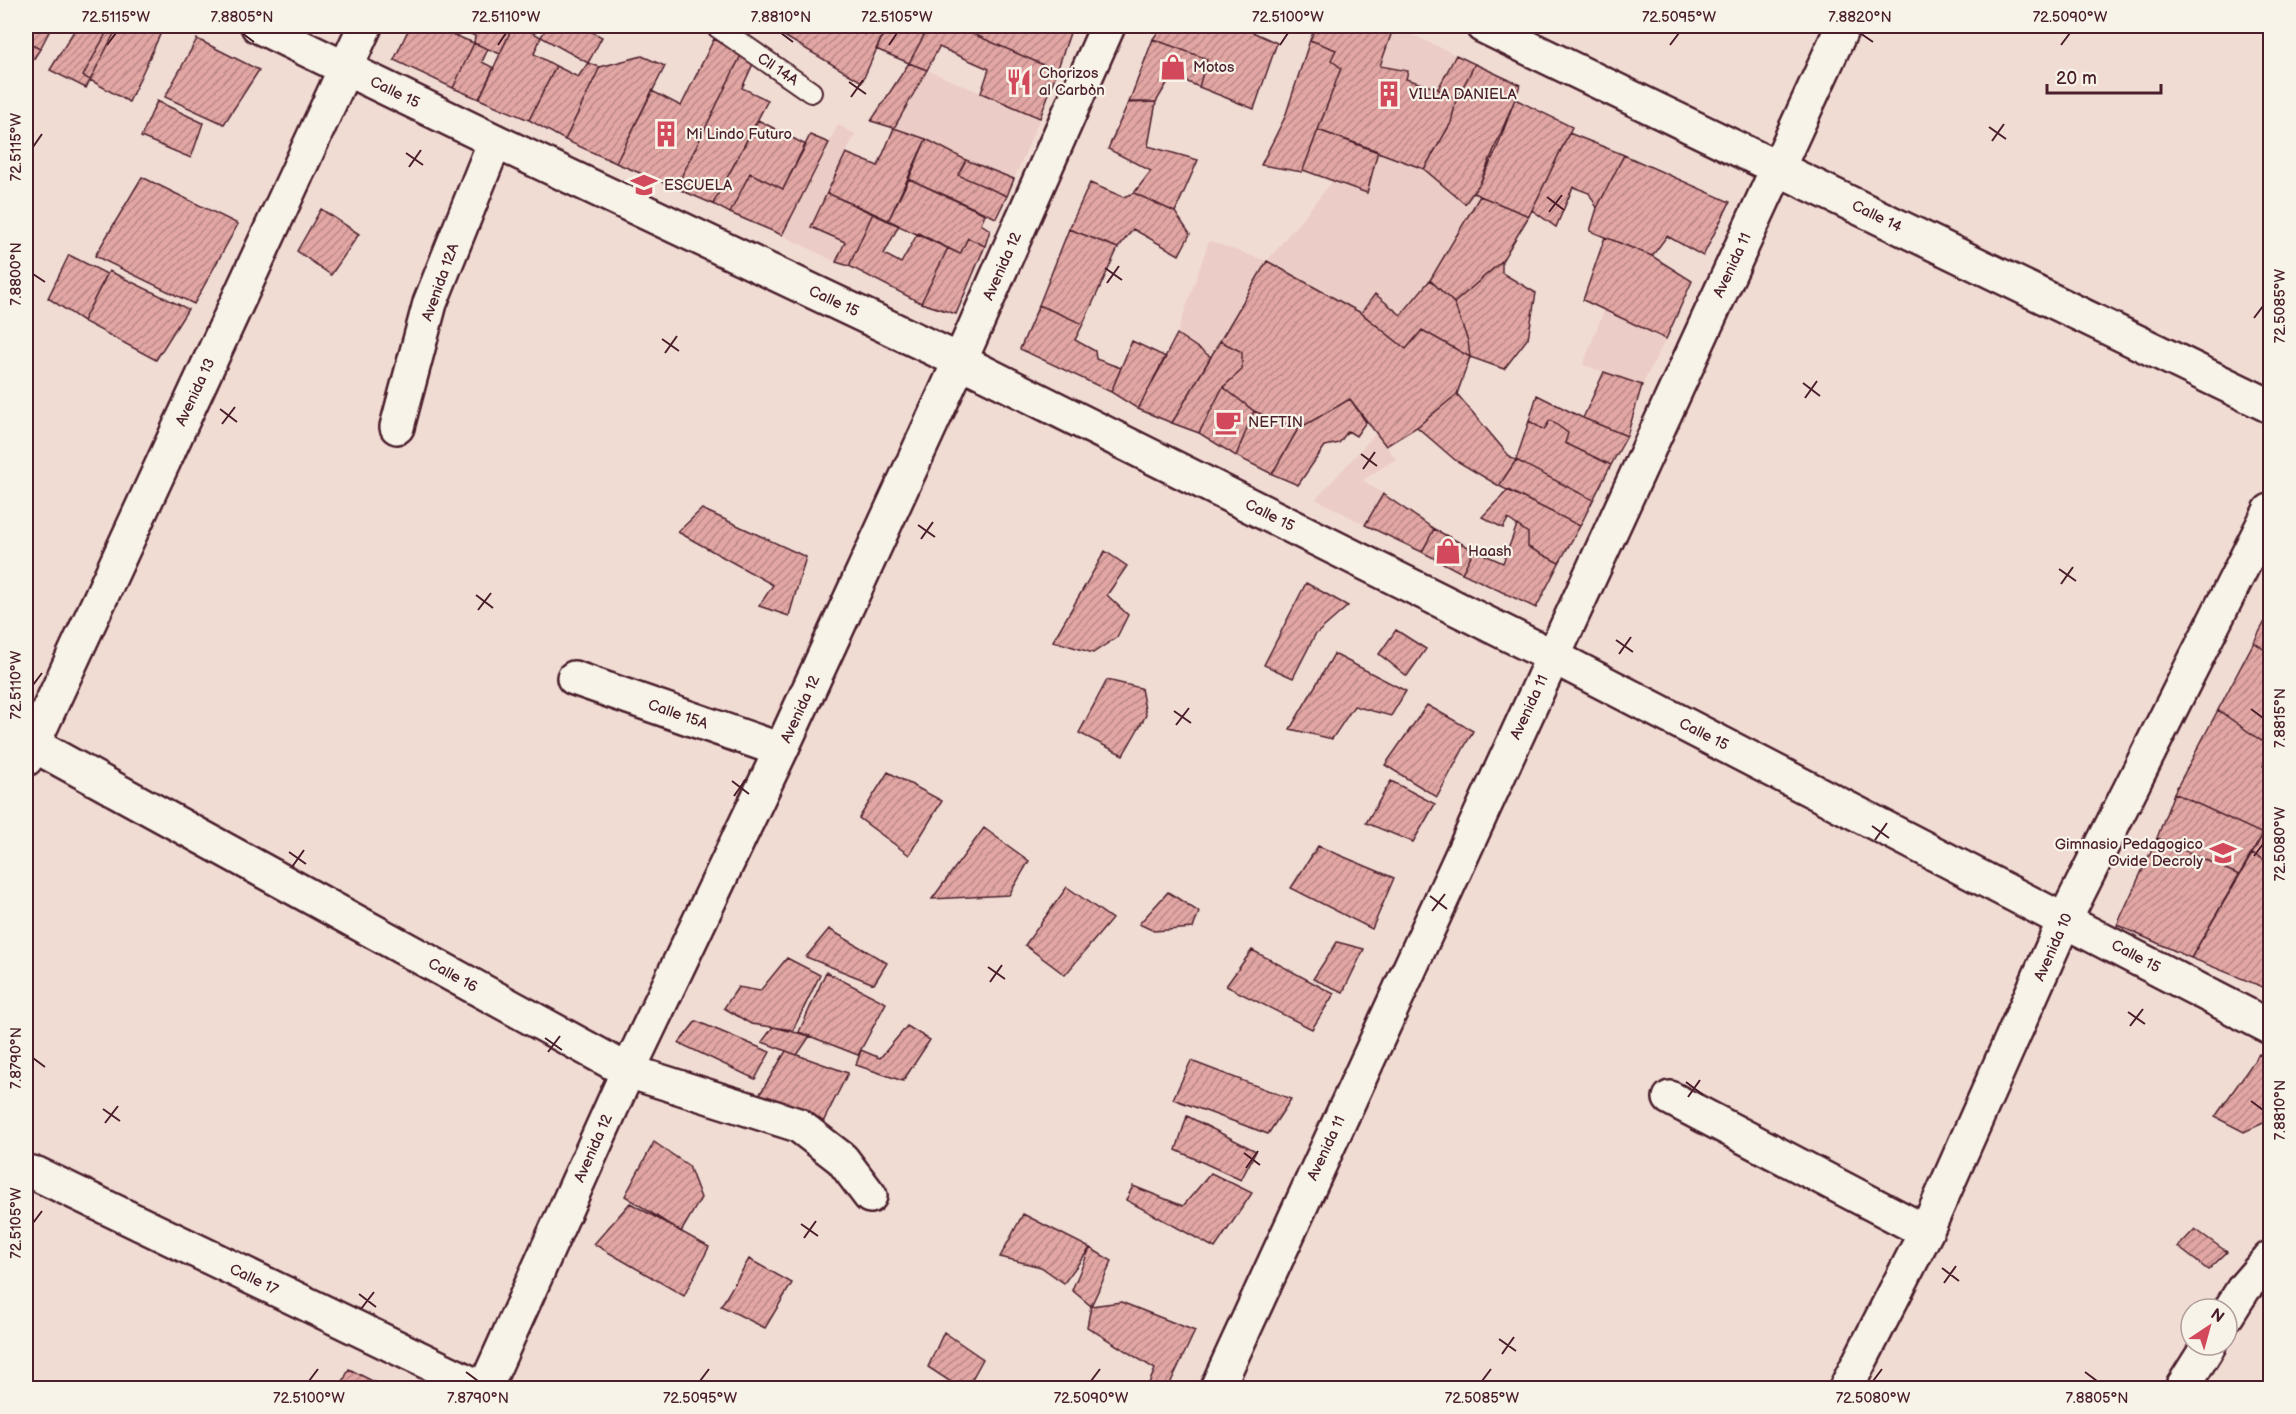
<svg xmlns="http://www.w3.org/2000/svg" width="2296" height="1414" viewBox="0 0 2296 1414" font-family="'Balsamiq Sans',sans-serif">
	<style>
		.built { fill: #ecccc6 }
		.building { fill: url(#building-hatch); stroke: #4a1f2b; stroke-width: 1.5 }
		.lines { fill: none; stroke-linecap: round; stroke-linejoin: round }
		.service-casing { stroke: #4a1f2b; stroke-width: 24 }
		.minor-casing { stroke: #4a1f2b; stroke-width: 38 }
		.service { stroke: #f7f3e8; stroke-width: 20 }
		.minor { stroke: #f7f3e8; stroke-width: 33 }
		.ticks { fill: none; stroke: #4a1f2b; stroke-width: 2 }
		.labels { text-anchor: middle; stroke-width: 4.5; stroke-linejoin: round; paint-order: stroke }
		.poi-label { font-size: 15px; fill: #4a1f2b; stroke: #f7f3e8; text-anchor: start }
		.street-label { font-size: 15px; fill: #4a1f2b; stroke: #f7f3e8 }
		.neatline { fill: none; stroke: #4a1f2b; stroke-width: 2 }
		.ticks-label { font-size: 15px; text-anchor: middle; fill: #4a1f2b }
	</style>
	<defs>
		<pattern id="building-hatch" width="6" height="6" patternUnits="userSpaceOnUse" patternTransform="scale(1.5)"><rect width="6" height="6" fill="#e2a7a4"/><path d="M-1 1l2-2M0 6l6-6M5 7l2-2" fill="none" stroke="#b98786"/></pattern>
	</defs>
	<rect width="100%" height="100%" fill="#f1dcd4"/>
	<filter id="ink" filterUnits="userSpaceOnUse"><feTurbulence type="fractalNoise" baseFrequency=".0167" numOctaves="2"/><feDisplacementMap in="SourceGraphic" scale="12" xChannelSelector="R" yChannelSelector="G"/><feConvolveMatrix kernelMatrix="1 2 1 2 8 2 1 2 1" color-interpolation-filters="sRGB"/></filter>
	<g filter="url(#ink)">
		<!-- built -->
		<path class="built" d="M1394,26L1456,55L1438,89L1406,79L1408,71L1380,66Z
			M927,70L1040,118L1014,179L966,160L926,139L894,128Z
			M838,125L855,134L811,227L845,242L836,262L782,235Z
			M1378,151L1424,169L1465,204L1473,193L1480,196L1430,280L1401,315L1375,294L1361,313L1220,341L1209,356L1177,334L1209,241L1267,261L1333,181L1367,193Z
			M1604,310L1666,339L1642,385L1583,365Z
			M1376,433L1396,459L1363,480L1383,494L1365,525L1316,499Z"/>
		<!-- building -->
		<path class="building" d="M26,26H52L40,49L26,42Z
			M77,26H118L86,88L50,70Z
			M110,26H164L129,102L83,76Z
			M410,26H431L474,43L453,88L394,60Z
			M431,26H453L447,34Z
			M454,26H513L500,54L474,43L475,36Z
			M513,26H520L541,37L534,54L556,66L529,120L479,99Z
			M544,26H580L602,37L588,63L541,37L547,27Z
			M767,26H852L865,35L870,26H887L862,82Z
			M852,26H870L865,35Z
			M887,26H929L909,63L876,49Z
			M929,26H955L1057,71L1040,118L981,93L989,69L939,47L927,70L909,63Z
			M955,26H1056L1071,30L1057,71Z
			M1162,26H1239L1277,43L1254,109L1199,87L1207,59L1153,39Z
			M1316,26H1394L1380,66L1408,71L1406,79L1438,89L1456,100L1451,123L1424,169L1318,130L1341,68L1331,60L1336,50L1310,40Z
			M197,39L259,70L224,124L165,97Z
			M714,39L742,53L676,188L616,163L652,91L681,106Z
			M1153,39L1207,59L1199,87L1172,75L1156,102H1129Z
			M1310,40L1336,50L1331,60L1341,68L1303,170L1302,172L1261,165L1285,117Z
			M26,42L40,49L26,71Z
			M474,43L488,49L482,62L494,68L479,99L453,88Z
			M742,53L757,55L742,88L768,100L713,204L676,188Z
			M1456,55L1475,64L1456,100L1438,89Z
			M642,56L665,66L616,163L565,140L600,67Z
			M588,63L600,67L565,140L529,120L556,66L578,77Z
			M909,63L927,70L894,128L871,121Z
			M1475,64L1520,85L1496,151L1480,183L1465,204L1424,169L1451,123L1456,100Z
			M1515,99L1572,127L1529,216L1473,193L1480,183Z
			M157,101L203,123L191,158L141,137Z
			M1156,102L1148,146L1198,160L1175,212L1134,193L1151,171L1108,149L1128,103Z
			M758,120L806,145L783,189L750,173L730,213L713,204Z
			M894,128L926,139L888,221L827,193L846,153L878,166Z
			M1318,130L1378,151L1367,193L1303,170Z
			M1569,133L1624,155L1597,208L1589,193L1573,187L1556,227L1532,210Z
			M810,135L829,143L782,235L730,213L750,173L783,189Z
			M926,139L966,160L958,175L1007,196L996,218L909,179Z
			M1624,155L1730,202L1703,256L1667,236L1652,256L1590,231L1597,208Z
			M966,160L1014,179L1007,196L958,175Z
			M142,177L238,224L194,304L95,256Z
			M909,179L985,214L981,224L990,230L985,246L968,238L960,254L888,221Z
			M1090,183L1123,197L1134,193L1175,212L1190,234L1179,255L1133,229L1118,248L1069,229Z
			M827,193L873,213L849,266L836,262L845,242L811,227Z
			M1480,196L1529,216L1502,261L1454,303L1430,280Z
			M321,209L359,234L331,275L297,251Z
			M873,213L899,225L884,254L901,263L918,233L948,248L921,303L849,266Z
			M1069,229L1118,248L1083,324L1039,305Z
			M1605,237L1652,256L1692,281L1666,339L1583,300Z
			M968,238L985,246L956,314L921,303L948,248L960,254Z
			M69,255L107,274L83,321L48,298Z
			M1267,261L1361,313L1406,349L1422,330L1470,357L1457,394L1417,427L1386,446L1350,399L1298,429L1254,411L1223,387L1242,370V352L1220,341Z
			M1502,261V273L1536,293L1528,338L1504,369L1470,357L1468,341L1454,303Z
			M109,271L188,309L156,360L83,321Z
			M1430,280L1454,303L1468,341L1470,357L1422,330L1406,349L1361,313L1375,294L1401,315Z
			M1039,305L1083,324L1075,340L1095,351L1096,359L1121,368L1111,392L1020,349Z
			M1177,334L1211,357L1172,423L1138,409Z
			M1132,341L1166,357L1138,409L1111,392Z
			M1220,341L1242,352V370L1223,387L1199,433L1172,423Z
			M1604,372L1642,385L1627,436L1583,418Z
			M1223,387L1254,411L1236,456L1199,433Z
			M1457,394L1511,458L1516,460L1499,486L1455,460L1417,427Z
			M1537,395L1583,418L1627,436L1611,465L1565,443L1568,433L1550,420L1544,430L1529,421Z
			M1350,399L1366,422L1356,436L1348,431L1339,443L1325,446L1298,485L1272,474L1298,429Z
			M1254,411L1298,429L1272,474L1236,456Z
			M1550,420L1568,433L1565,443L1611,465L1593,500L1516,460L1529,421L1544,430Z
			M1516,460L1593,500L1580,526L1499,486Z
			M1508,490L1580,526L1559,563L1528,547V533L1508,519L1503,528L1482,517Z
			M1383,494L1434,529L1422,552L1365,525Z
			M702,509L806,557L789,616L759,606L773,585L678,532Z
			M1517,525L1528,533V547L1559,563L1536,608L1462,573L1474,550L1503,563Z
			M1434,529L1474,550L1462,573L1422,552Z
			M1105,551L1127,566L1107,595L1128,615L1117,637L1093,653L1053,641Z
			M1306,583L1348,606L1315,635L1293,678L1264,665Z
			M2270,612V654L2254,642Z
			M1396,630L1426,649L1407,676L1379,654Z
			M2254,642L2270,654V771L2263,766L2270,747L2218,710Z
			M1334,654L1406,691L1391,716L1354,706L1332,739L1290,729Z
			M1107,680L1141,688L1146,715L1123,755L1079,733Z
			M1427,705L1473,731L1437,797L1385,765Z
			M2218,710L2270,747L2263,766L2270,772V862L2252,854L2263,834L2174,793Z
			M888,772L942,801L909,855L859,818Z
			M1391,781L1435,804L1413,842L1366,823Z
			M2174,793L2263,834L2239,875L2157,838Z
			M984,828L1029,861L1009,895L932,899Z
			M2157,838L2239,875L2191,958L2117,925Z
			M1318,846L1394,878L1372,929L1291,888Z
			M2252,854L2270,862V990L2191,958Z
			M1067,887L1112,919L1065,975L1025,945Z
			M1168,892L1199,912L1193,928L1154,931L1139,924Z
			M829,929L887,963L874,984L806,957Z
			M1337,942L1364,949L1343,992L1313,979Z
			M1252,950L1334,994L1312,1029L1226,986Z
			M787,958L820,975L793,1030L751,1024L724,1008L738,987L760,991Z
			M826,972L886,1003L858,1055L799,1032Z
			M696,1021L770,1052L755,1079L679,1043Z
			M907,1026L930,1040L903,1081L856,1065L861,1050L880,1058Z
			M773,1027L810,1036L797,1055L762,1042Z
			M786,1051L848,1073L821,1126L758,1097Z
			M2259,1054L2270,1060V1120L2244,1132L2215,1117Z
			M1191,1061L1291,1099L1268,1134L1173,1099Z
			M1187,1116L1256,1151L1241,1180L1176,1150Z
			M654,1142L689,1166L701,1198L681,1232L625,1196Z
			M1211,1173L1252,1193L1215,1248L1126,1200L1133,1186L1183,1206Z
			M630,1203L709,1247L684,1296L594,1244Z
			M1023,1214L1090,1248L1064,1283L1041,1267L1000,1257Z
			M2195,1229L2227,1252L2208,1270L2178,1247Z
			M1090,1248L1112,1261L1091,1306L1072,1290Z
			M749,1259L792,1283L765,1328L721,1306Z
			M1121,1302L1195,1331L1168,1388H1147L1155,1369L1087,1327L1091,1306Z
			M944,1332L983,1359L967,1388H960L928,1367Z
			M349,1369L386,1388H340Z"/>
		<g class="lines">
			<!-- service casing -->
			<g class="service-casing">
				<path id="service" d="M716,26L811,92"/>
			</g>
			<!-- minor casing -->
			<g class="minor-casing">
				<path id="minor" d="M258,26L495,141L960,361L1552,656L2270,1027
					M1483,26L2270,406
					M397,427L430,303L495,141
					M574,678L781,750
					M32,744L628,1071L798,1125L842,1159L870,1196
					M26,759L365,26
					M1670,1098L1926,1232
					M26,1172L37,1174L481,1388
					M2227,1315L2244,1288L2270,1258
					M485,1388L628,1071L781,750L960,361L1108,26
					M1217,1388L1843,26
					M1846,1388L1926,1232L2065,919L2270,511
					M2182,1388L2209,1345"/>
			</g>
			<!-- service -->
			<use href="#service" class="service"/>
			<!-- minor -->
			<use href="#minor" class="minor"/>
		</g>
	</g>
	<!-- ticks -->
	<path class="ticks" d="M242,33L254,42M781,33L793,42M1860,33L1873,42M107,45L116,33M498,45L506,33M889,45L897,33M1280,45L1288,33M1670,45L1679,33M2061,45L2070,33M849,82L866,94M851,97L863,80M1989,127L2006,139M1992,141L2004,124M33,147L42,134M406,153L423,165M409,167L421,150M1547,197L1564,210M1549,212L1562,195M1105,268L1122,280M33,274L45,282M1107,283L1119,266M2254,318L2263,306M662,339L679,351M665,353L677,336M1803,383L1820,396M1805,398L1817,381M220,409L237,422M222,424L235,407M1361,454L1377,466M1363,469L1375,452M918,525L935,537M921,539L933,522M2059,569L2076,581M2061,584L2073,567M476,595L493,608M478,610L491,593M1616,640L1633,652M1619,654L1631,637M33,685L42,673M2251,709L2263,718M1174,711L1191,723M1176,725L1189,708M732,781L749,794M734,796L746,779M1872,826L1889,838M1875,840L1887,823M289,852L306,864M2254,856L2263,844M292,867L304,850M1430,896L1447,909M1432,911L1445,894M988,967L1005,979M990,982L1002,965M2128,1012L2145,1024M2130,1026L2143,1009M545,1038L562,1050M548,1052L560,1036M33,1058L45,1067M1686,1082L1703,1095M1688,1097L1700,1080M2251,1101L2263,1110M103,1109L120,1121M105,1123L118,1106M1244,1153L1260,1165M1246,1168L1258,1151M33,1223L42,1211M801,1224L818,1236M804,1238L816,1221M1942,1268L1959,1281M1944,1283L1956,1266M359,1294L376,1307M361,1309L374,1292M1499,1339L1516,1351M1502,1354L1514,1337M466,1372L478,1381M2085,1372L2097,1381M309,1381L318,1369M700,1381L709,1369M1091,1381L1100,1369M1482,1381L1491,1369M1873,1381L1882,1369"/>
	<!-- icons -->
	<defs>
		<g id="shop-bare" transform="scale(2.07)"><path d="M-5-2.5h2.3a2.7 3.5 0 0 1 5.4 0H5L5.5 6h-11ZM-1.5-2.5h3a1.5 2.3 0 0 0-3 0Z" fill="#d1495b" stroke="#f7f3e8" stroke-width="2.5" paint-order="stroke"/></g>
		<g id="restaurant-bare" transform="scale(2.07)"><path d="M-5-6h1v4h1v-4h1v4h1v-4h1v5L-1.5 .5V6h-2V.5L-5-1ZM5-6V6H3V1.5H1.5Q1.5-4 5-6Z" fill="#d1495b" stroke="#f7f3e8" stroke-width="2.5" paint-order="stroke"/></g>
		<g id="building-bare" transform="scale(2.07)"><path d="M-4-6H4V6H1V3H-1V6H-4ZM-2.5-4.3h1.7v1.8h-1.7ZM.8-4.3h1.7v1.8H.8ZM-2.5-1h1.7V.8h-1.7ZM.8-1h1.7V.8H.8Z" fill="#d1495b" stroke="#f7f3e8" stroke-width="2.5" paint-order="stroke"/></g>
		<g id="school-bare" transform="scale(2.07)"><path d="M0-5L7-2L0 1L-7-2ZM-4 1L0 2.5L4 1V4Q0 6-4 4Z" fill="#d1495b" stroke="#f7f3e8" stroke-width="2.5" paint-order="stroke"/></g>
		<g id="cafe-bare" transform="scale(2.07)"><path d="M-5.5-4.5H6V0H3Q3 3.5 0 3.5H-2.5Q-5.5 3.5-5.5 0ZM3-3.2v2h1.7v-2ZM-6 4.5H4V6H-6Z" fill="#d1495b" stroke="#f7f3e8" stroke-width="2.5" paint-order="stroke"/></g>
	</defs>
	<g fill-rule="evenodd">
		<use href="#shop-bare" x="1173" y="67"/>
		<use href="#restaurant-bare" x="1019" y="82"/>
		<use href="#building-bare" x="1389" y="94"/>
		<use href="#building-bare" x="666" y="134"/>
		<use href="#school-bare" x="644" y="185"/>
		<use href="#cafe-bare" x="1228" y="422"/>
		<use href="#shop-bare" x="1448" y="551"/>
		<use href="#school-bare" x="2223" y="853"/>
	</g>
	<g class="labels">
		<!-- poi labels -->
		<g class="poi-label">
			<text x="1193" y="72">Motos</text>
			<text x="1039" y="78">Chorizos<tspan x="1039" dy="17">al Carbòn</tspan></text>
			<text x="1409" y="99">VILLA DANIELA</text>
			<text x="686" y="139">Mi Lindo Futuro</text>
			<text x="664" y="190">ESCUELA</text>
			<text x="1248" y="427">NEFTIN</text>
			<text x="1468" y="556">Haash</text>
			<text x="2203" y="849" text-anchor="end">Gimnasio Pedagogico<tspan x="2203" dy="17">Ovide Decroly</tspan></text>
		</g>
		<!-- street labels -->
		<g class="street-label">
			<text transform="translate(778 69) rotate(34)" y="5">Cll 14A</text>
			<text transform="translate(395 92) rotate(26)" y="5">Calle 15</text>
			<text transform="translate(1877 216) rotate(26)" y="5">Calle 14</text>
			<text transform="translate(1732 265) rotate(-65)" y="5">Avenida 11</text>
			<text transform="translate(1002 266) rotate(-66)" y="5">Avenida 12</text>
			<text transform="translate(440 282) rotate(-70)" y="5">Avenida 12A</text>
			<text transform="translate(834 301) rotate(25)" y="5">Calle 15</text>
			<text transform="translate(195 392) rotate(-65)" y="5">Avenida 13</text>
			<text transform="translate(1270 515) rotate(27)" y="5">Calle 15</text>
			<text transform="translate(1529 707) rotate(-65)" y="5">Avenida 11</text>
			<text transform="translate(800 709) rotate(-65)" y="5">Avenida 12</text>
			<text transform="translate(678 714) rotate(19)" y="5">Calle 15A</text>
			<text transform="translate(1704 734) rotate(27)" y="5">Calle 15</text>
			<text transform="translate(2053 947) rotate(-66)" y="5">Avenida 10</text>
			<text transform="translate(2136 956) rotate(28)" y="5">Calle 15</text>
			<text transform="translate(453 975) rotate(29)" y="5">Calle 16</text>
			<text transform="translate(593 1148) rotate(-66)" y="5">Avenida 12</text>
			<text transform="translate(1326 1148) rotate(-65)" y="5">Avenida 11</text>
			<text transform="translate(254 1279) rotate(26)" y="5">Calle 17</text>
		</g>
	</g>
	<!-- margin -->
	<rect width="2296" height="1414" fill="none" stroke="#f7f3e8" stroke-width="66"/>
	<!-- north arrow -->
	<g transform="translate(2209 1327) rotate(36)"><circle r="28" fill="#f7f3e8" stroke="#b29e9c" stroke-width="1.5"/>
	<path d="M0-4.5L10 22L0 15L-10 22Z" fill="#d1495b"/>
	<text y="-9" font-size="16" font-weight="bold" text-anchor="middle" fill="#4a1f2b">N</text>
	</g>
	<!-- scale -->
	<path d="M2047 84v9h114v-9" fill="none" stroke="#4a1f2b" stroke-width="3"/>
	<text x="2056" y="84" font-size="18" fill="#4a1f2b" stroke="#f7f3e8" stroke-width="4.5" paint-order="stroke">20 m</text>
	<rect x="33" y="33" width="2230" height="1348" class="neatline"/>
	<g class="ticks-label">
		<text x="116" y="22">72.5115°W</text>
		<text x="242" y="22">7.8805°N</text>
		<text x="506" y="22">72.5110°W</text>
		<text x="781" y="22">7.8810°N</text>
		<text x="897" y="22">72.5105°W</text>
		<text x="1288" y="22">72.5100°W</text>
		<text x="1679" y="22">72.5095°W</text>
		<text x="1860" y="22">7.8820°N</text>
		<text x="2070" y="22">72.5090°W</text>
		<text transform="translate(16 147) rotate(-90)" y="5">72.5115°W</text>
		<text transform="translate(16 274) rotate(-90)" y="5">7.8800°N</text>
		<text transform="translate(2280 306) rotate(-90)" y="5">72.5085°W</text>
		<text transform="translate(16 685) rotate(-90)" y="5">72.5110°W</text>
		<text transform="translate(2280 718) rotate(-90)" y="5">7.8815°N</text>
		<text transform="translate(2280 844) rotate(-90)" y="5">72.5080°W</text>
		<text transform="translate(16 1058) rotate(-90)" y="5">7.8790°N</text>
		<text transform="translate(2280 1110) rotate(-90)" y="5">7.8810°N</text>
		<text transform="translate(16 1223) rotate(-90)" y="5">72.5105°W</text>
		<text x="309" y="1403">72.5100°W</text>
		<text x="478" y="1403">7.8790°N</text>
		<text x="700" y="1403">72.5095°W</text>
		<text x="1091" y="1403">72.5090°W</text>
		<text x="1482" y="1403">72.5085°W</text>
		<text x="1873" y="1403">72.5080°W</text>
		<text x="2097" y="1403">7.8805°N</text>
	</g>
</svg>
